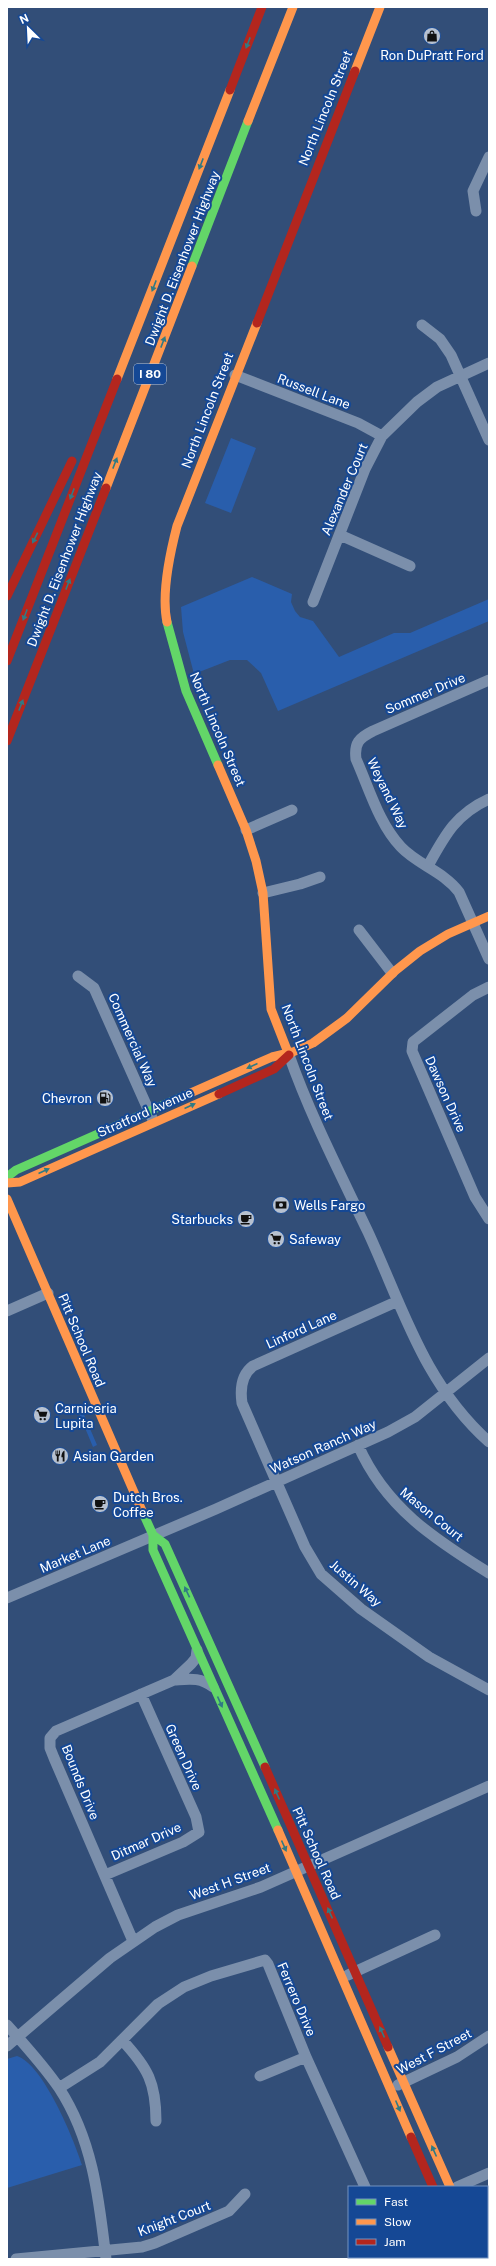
<svg xmlns="http://www.w3.org/2000/svg" width="496" height="2266" viewBox="0 0 496 2266" font-family="'Public Sans',sans-serif">
	<style>
		.green { fill: #295eac }
		.lines { fill: none; stroke-linecap: round; stroke-linejoin: round }
		.street { stroke: #7b8fab; stroke-width: 11 }
		.fast { stroke: #63d668; stroke-width: 9 }
		.slow { stroke: #ff974d; stroke-width: 9 }
		.jam { stroke: #b3261e; stroke-width: 9 }
		.oneway { fill: #307a85 }
		.labels { text-anchor: middle; stroke-width: 4; stroke-linejoin: round; paint-order: stroke }
		.shield { fill: #154895; stroke: #b9c8df; stroke-width: 1 }
		.shield-label { font-size: 12px; font-weight: bold; fill: #fff }
		.poi-label { font-size: 13px; fill: #fff; stroke: #154895; text-anchor: start }
		.street-label { font-size: 13px; fill: #fff; stroke: #154895 }
	</style>
	<rect width="100%" height="100%" fill="#324e78"/>
	<!-- green -->
	<path class="green" d="M231,438L256,448L231,513L205,503Z
		M252,577L292,594L291,602L295,611L300,617L313,621L339,657L394,633H410L489,599V621L278,711L261,673L247,660H230L194,674L183,632L181,607Z
		M82,1410L97,1445L93,1447L78,1411Z
		M17,2056C43,2064 74,2139 82,2165L7,2188V2059Z"/>
	<g class="lines">
		<!-- street -->
		<path class="street" d="M476,211L473,191L489,157
			M422,325L440,339L451,355L489,440
			M235,375L358,423L382,436
			M340,535L410,566
			M313,602L365,469L382,436L417,402L437,387L489,363
			M489,680L373,731C359,738 354,743 356,759C369,788 379,824 401,847C418,865 443,871 459,892L489,959
			M246,830L292,810
			M428,866C445,835 456,814 489,799
			M263,893L300,884L320,877
			M359,930L392,973
			M78,976L94,988L152,1118
			M489,987L473,995L413,1042L412,1051L475,1197L489,1219
			M289,1055C310,1115 340,1173 368,1232C403,1308 424,1384 489,1442
			M398,1301L253,1366C241,1375 240,1389 242,1403L305,1547L321,1574L361,1609L429,1657L489,1690
			M7,1311L48,1293
			M358,1445C385,1507 434,1539 489,1573
			M7,1598L216,1509L388,1432L415,1417L489,1358
			M174,1680C190,1679 200,1677 213,1687
			M105,1875L183,1842L199,1832L196,1817L141,1694
			M133,1941L54,1758L50,1748V1738L56,1731L174,1680L191,1664L196,1658L197,1650
			M348,1975L435,1935
			M7,2025C25,2045 44,2066 59,2088C93,2140 99,2199 106,2259
			M122,2040C148,2068 156,2083 156,2121
			M7,2046L110,1958L155,1927L178,1915L261,1887L489,1786
			M260,2076L306,2057
			M398,2085L457,2057L489,2036
			M59,2088L100,2062L158,2004L184,1987L211,1976L265,1960L268,1964L306,2057L365,2187
			M457,2187L489,2173
			M16,2259L142,2247L155,2243L229,2211L245,2194
			M372,2259L376,2257"/>
		<!-- fast -->
		<path class="fast" d="M192,266L248,121
			M167,622L186,691L218,765
			M7,1177L16,1170L186,1095
			M143,1513L153,1535V1550L278,1830
			M153,1535L165,1544L265,1767"/>
		<!-- slow -->
		<path class="slow" d="M355,71L380,7
			M248,121L293,7
			M117,379L230,90
			M106,488L192,266
			M167,622C161,594 170,553 177,526L257,323
			M218,765L246,830L256,861L263,893L271,1009L289,1055
			M186,1095L272,1057L293,1052L313,1043L347,1018L395,971L420,951L448,934L489,916
			M7,1183L20,1182L219,1094
			M7,1199L143,1513
			M278,1830L411,2137
			M388,2047L450,2187
			M464,2257L465,2259"/>
		<!-- jam -->
		<path class="jam" d="M230,90L262,7
			M257,323L355,71
			M7,596L72,461
			M7,661L117,379
			M7,741L106,488
			M219,1094L274,1069L289,1055
			M265,1767L388,2047
			M411,2137L433,2187
			M481,2257V2259"/>
	</g>
	<!-- one-way arrows -->
	<defs><path id="oneway-solid" d="M-6-.8H1V-3.2L6.5 0L1 3.2V.8H-6Z"/></defs>
	<g class="oneway">
		<use href="#oneway-solid" transform="translate(248 43) rotate(111)"/>
		<use href="#oneway-solid" transform="translate(201 164) rotate(111)"/>
		<use href="#oneway-solid" transform="translate(154 286) rotate(111)"/>
		<use href="#oneway-solid" transform="translate(163 342) rotate(-69)"/>
		<use href="#oneway-solid" transform="translate(115 463) rotate(-69)"/>
		<use href="#oneway-solid" transform="translate(72 494) rotate(111)"/>
		<use href="#oneway-solid" transform="translate(35 538) rotate(116)"/>
		<use href="#oneway-solid" transform="translate(68 584) rotate(-69)"/>
		<use href="#oneway-solid" transform="translate(25 615) rotate(111)"/>
		<use href="#oneway-solid" transform="translate(21 705) rotate(-69)"/>
		<use href="#oneway-solid" transform="translate(252 1066) rotate(156)"/>
		<use href="#oneway-solid" transform="translate(190 1106) rotate(-24)"/>
		<use href="#oneway-solid" transform="translate(44 1171) rotate(-24)"/>
		<use href="#oneway-solid" transform="translate(187 1592) rotate(-115)"/>
		<use href="#oneway-solid" transform="translate(220 1702) rotate(66)"/>
		<use href="#oneway-solid" transform="translate(277 1794) rotate(-114)"/>
		<use href="#oneway-solid" transform="translate(284 1846) rotate(66)"/>
		<use href="#oneway-solid" transform="translate(330 1913) rotate(-114)"/>
		<use href="#oneway-solid" transform="translate(382 2032) rotate(-114)"/>
		<use href="#oneway-solid" transform="translate(398 2106) rotate(67)"/>
		<use href="#oneway-solid" transform="translate(434 2151) rotate(-114)"/>
	</g>
	<!-- icons -->
	<defs>
		<g id="shop-disc" transform="scale(0.9)"><circle r="9.5" fill="#b7c1d0" stroke="#154895"/><path d="M-5-2.5h2.3a2.7 3.5 0 0 1 5.4 0H5L5.5 6h-11ZM-1.5-2.5h3a1.5 2.3 0 0 0-3 0Z" fill="#111"/></g>
		<g id="fuel-disc" transform="scale(0.9)"><circle r="9.5" fill="#b7c1d0" stroke="#154895"/><path d="M-5.5-6h7V0h2V4h1.3V-2.5L3-4.5l.8-.8L6-3V5H2.5V1h-1V6h-7ZM-4.2-4.7v3.2H.2V-4.7Z" fill="#111"/></g>
		<g id="bank-disc" transform="scale(0.9)"><circle r="9.5" fill="#b7c1d0" stroke="#154895"/><path d="M-6-4H6V4H-6ZM0-2.3a2.3 2.3 0 1 0 0 4.6a2.3 2.3 0 1 0 0-4.6Z" fill="#111"/></g>
		<g id="cafe-disc" transform="scale(0.9)"><circle r="9.5" fill="#b7c1d0" stroke="#154895"/><path d="M-5.5-4.5H6V0H3Q3 3.5 0 3.5H-2.5Q-5.5 3.5-5.5 0ZM3-3.2v2h1.7v-2ZM-6 4.5H4V6H-6Z" fill="#111"/></g>
		<g id="supermarket-disc" transform="scale(0.9)"><circle r="9.5" fill="#b7c1d0" stroke="#154895"/><path d="M-6-5.5h2.5l.6 2H6L4.5 2H-2.5L-4.4-4H-6ZM-1.5 3.2a1.3 1.3 0 1 0 .1 0ZM3 3.2a1.3 1.3 0 1 0 .1 0Z" fill="#111"/></g>
		<g id="restaurant-disc" transform="scale(0.9)"><circle r="9.5" fill="#b7c1d0" stroke="#154895"/><path d="M-5-6h1v4h1v-4h1v4h1v-4h1v5L-1.5 .5V6h-2V.5L-5-1ZM5-6V6H3V1.5H1.5Q1.5-4 5-6Z" fill="#111"/></g>
	</defs>
	<g fill-rule="evenodd">
		<use href="#shop-disc" x="432" y="36"/>
		<use href="#fuel-disc" x="105" y="1098"/>
		<use href="#bank-disc" x="281" y="1205"/>
		<use href="#cafe-disc" x="246" y="1219"/>
		<use href="#supermarket-disc" x="276" y="1239"/>
		<use href="#supermarket-disc" x="42" y="1415"/>
		<use href="#restaurant-disc" x="60" y="1456"/>
		<use href="#cafe-disc" x="100" y="1504"/>
	</g>
	<g class="labels">
		<!-- shield labels -->
		<rect class="shield" x="134" y="364" width="32" height="20" rx="3"/>
		<g class="shield-label">
			<text x="150" y="378">I 80</text>
		</g>
		<!-- poi labels -->
		<g class="poi-label">
			<text x="432" y="60" text-anchor="middle">Ron DuPratt Ford</text>
			<text x="92" y="1103" text-anchor="end">Chevron</text>
			<text x="294" y="1210">Wells Fargo</text>
			<text x="233" y="1224" text-anchor="end">Starbucks</text>
			<text x="289" y="1244">Safeway</text>
			<text x="55" y="1413">Carniceria<tspan x="55" dy="15">Lupita</tspan></text>
			<text x="73" y="1461">Asian Garden</text>
			<text x="113" y="1502">Dutch Bros.<tspan x="113" dy="15">Coffee</tspan></text>
		</g>
		<!-- street labels -->
		<g class="street-label">
			<text transform="translate(325 108) rotate(-68)" y="5">North Lincoln Street</text>
			<text transform="translate(182 258) rotate(-69)" y="5">Dwight D. Eisenhower Highway</text>
			<text transform="translate(314 391) rotate(21)" y="5">Russell Lane</text>
			<text transform="translate(207 410) rotate(-69)" y="5">North Lincoln Street</text>
			<text transform="translate(344 489) rotate(-67)" y="5">Alexander Court</text>
			<text transform="translate(64 559) rotate(-69)" y="5">Dwight D. Eisenhower Highway</text>
			<text transform="translate(425 693) rotate(-23)" y="5">Sommer Drive</text>
			<text transform="translate(218 729) rotate(67)" y="5">North Lincoln Street</text>
			<text transform="translate(388 793) rotate(64)" y="5">Weyand Way</text>
			<text transform="translate(133 1040) rotate(66)" y="5">Commercial Way</text>
			<text transform="translate(308 1062) rotate(69)" y="5">North Lincoln Street</text>
			<text transform="translate(446 1094) rotate(66)" y="5">Dawson Drive</text>
			<text transform="translate(145 1112) rotate(-24)" y="5">Stratford Avenue</text>
			<text transform="translate(301 1329) rotate(-24)" y="5">Linford Lane</text>
			<text transform="translate(82 1340) rotate(67)" y="5">Pitt School Road</text>
			<text transform="translate(323 1446) rotate(-24)" y="5">Watson Ranch Way</text>
			<text transform="translate(432 1514) rotate(39)" y="5">Mason Court</text>
			<text transform="translate(75 1554) rotate(-23)" y="5">Market Lane</text>
			<text transform="translate(356 1583) rotate(41)" y="5">Justin Way</text>
			<text transform="translate(184 1757) rotate(66)" y="5">Green Drive</text>
			<text transform="translate(81 1782) rotate(68)" y="5">Bounds Drive</text>
			<text transform="translate(146 1841) rotate(-24)" y="5">Ditmar Drive</text>
			<text transform="translate(317 1853) rotate(66)" y="5">Pitt School Road</text>
			<text transform="translate(230 1881) rotate(-20)" y="5">West H Street</text>
			<text transform="translate(297 1999) rotate(67)" y="5">Ferrero Drive</text>
			<text transform="translate(434 2051) rotate(-28)" y="5">West F Street</text>
			<text transform="translate(174 2218) rotate(-21)" y="5">Knight Court</text>
		</g>
	</g>
	<!-- border -->
	<rect width="496" height="2266" fill="none" stroke="#ffffff" stroke-width="16"/>
	<!-- legend -->
	<rect x="348" y="2186" width="140" height="72" fill="#154895" stroke="#7391bf"/>
	<rect x="356" y="2199" width="20" height="6" fill="#63d668" stroke="#7391bf"/>
	<text x="384" y="2206" font-size="12" fill="#ffffff">Fast</text>
	<rect x="356" y="2219" width="20" height="6" fill="#ff974d" stroke="#7391bf"/>
	<text x="384" y="2226" font-size="12" fill="#ffffff">Slow</text>
	<rect x="356" y="2239" width="20" height="6" fill="#b3261e" stroke="#7391bf"/>
	<text x="384" y="2246" font-size="12" fill="#ffffff">Jam</text>
	<!-- north arrow -->
	<g transform="translate(28 28) rotate(336)" stroke="#154895" stroke-width="3" paint-order="stroke">
	<path d="M0-3L7 15L0 10L-7 15Z" fill="#ffffff"/>
	<text y="-6" font-size="11" font-weight="bold" text-anchor="middle" fill="#ffffff">N</text>
	</g>
</svg>
